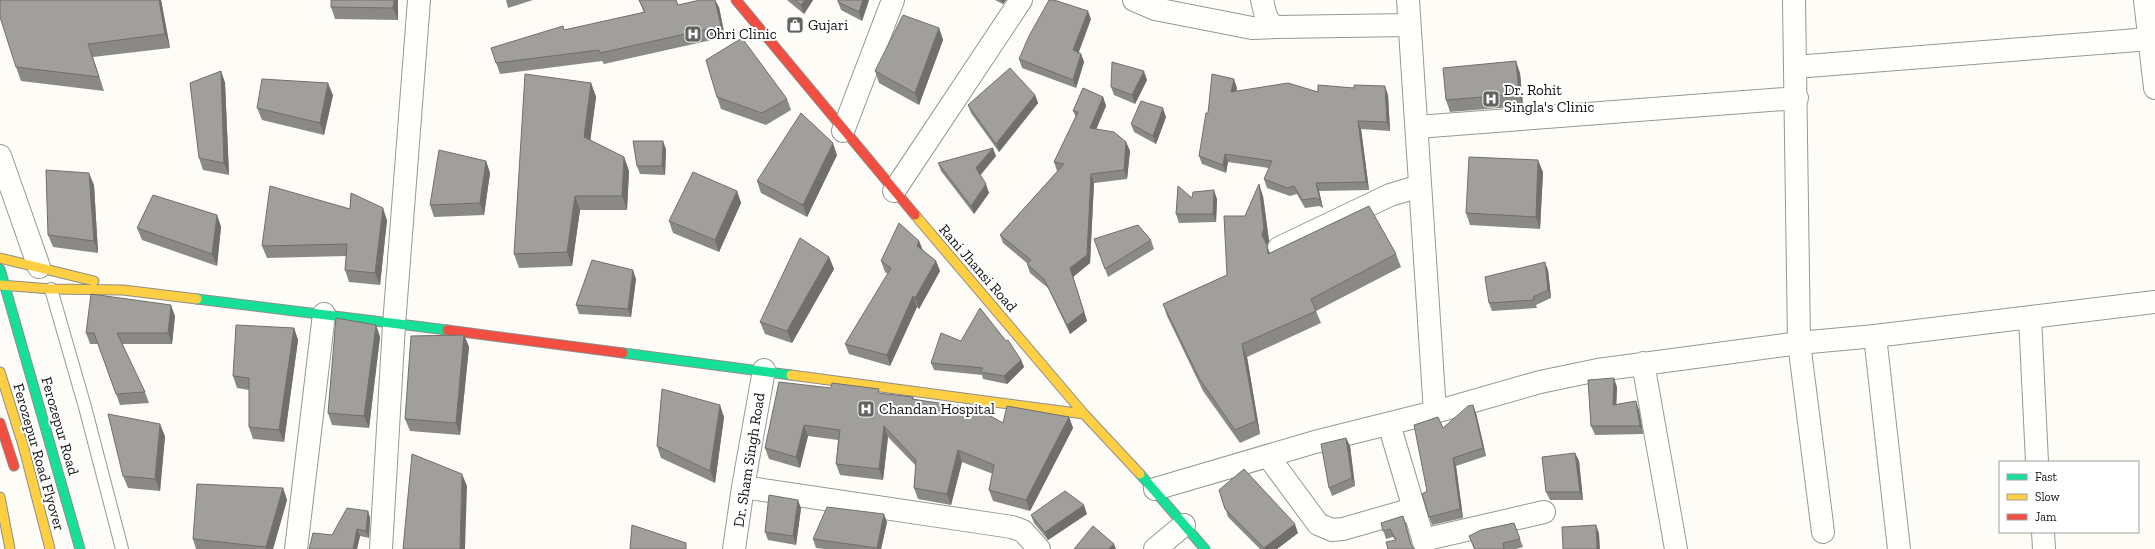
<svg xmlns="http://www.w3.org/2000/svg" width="2155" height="549" viewBox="0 0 2155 549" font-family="'Zilla Slab',serif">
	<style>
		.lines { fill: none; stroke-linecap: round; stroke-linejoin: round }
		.lane-casing { stroke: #979795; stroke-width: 14 }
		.street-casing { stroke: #979795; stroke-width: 24 }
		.fast-casing { stroke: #8e8d8b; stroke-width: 11 }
		.slow-casing { stroke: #8e8d8b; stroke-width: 11 }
		.jam-casing { stroke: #8e8d8b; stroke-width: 11 }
		.lane { stroke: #fffffe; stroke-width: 12 }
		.street { stroke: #fffffe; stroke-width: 22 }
		.fast { stroke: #16e098; stroke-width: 9 }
		.slow { stroke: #ffcf43; stroke-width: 9 }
		.jam { stroke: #f24e42; stroke-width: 9 }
		.wall { fill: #8a8986 }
		.shaded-wall { fill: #716f6d }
		.building { fill: #a19f9c; stroke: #716f6d }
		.labels { text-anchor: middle; stroke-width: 4; stroke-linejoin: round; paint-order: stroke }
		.poi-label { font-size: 15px; fill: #111; stroke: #fff; text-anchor: start }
		.street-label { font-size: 15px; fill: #111; stroke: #fff }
	</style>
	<rect width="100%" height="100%" fill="#fdfcf7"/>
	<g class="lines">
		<!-- lane casing -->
		<g class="lane-casing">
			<path id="lane" d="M51,289L85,407L122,549"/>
		</g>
		<!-- street casing -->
		<g class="street-casing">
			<path id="street" d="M1134,0L1155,9L1252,28L1277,27
				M1262,0C1265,11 1265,23 1277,27L1409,25
				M1408,0L1435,412
				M1794,0L1799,343L1823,532
				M2145,0L2155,88
				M1795,67L2150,39
				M1417,127L1797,98
				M843,131L893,0
				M0,156L39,267
				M894,191L1021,0
				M1279,248L1390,195L1420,186
				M2030,317L2037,462
				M1875,336L1899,549
				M1643,363L1676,549
				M1389,424L1426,549
				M1268,456L1318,524L1332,530L1343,529L1413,509
				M743,487L1012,527L1023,531L1039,549
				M1155,489L1315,442L1435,412L1540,382L1598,370L1799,343L1875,336L2155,302
				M2043,532L2044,549
				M1423,540L1544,512
				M296,549L324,314
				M381,549L394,325L419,0
				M734,549L743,487L764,370
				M1155,549L1184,525"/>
		</g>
		<!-- fast casing -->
		<g class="fast-casing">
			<path id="fast" d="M0,269L80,549
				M197,299L447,330
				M623,353L791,375
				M1140,474L1205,549"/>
		</g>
		<!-- slow casing -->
		<g class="slow-casing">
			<path id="slow" d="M915,215L1084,414L1140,474
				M0,258L94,281
				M0,285L51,289L123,290L197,299
				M0,372L23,445L50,549
				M791,375L1084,414
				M0,497L10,549"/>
		</g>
		<!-- jam casing -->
		<g class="jam-casing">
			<path id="jam" d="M736,0L915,215
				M447,330L623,353
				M0,423L14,466"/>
		</g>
		<!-- lane -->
		<use href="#lane" class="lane"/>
		<!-- street -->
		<use href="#street" class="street"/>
		<!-- fast -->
		<use href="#fast" class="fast"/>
		<!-- slow -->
		<use href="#slow" class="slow"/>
		<!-- jam -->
		<use href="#jam" class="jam"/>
	</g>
	<!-- wall -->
	<path class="wall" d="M0,0H161L170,48L93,57L104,91L21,81L16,67Z
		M398,0V20L335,19L331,7Z
		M506,0H533L508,8Z
		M639,0H676L678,5L719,7L725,37L604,64L602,61L500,74L491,48L565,30L644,13Z
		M787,0H813L804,14Z
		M869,0L862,21L841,10L838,2Z
		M995,0H1006L1003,4Z
		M1091,19L1079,52L1081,54L1084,62L1076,88L1022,68L1019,59Z
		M939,28L943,40L919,105L879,83L875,71Z
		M221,71L225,83L229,175L203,170L199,158Z
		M1520,73L1523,106L1450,112L1446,100Z
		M1147,80L1135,104L1114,95L1111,87Z
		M591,83L596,97L590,140L624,157L629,171L627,210H580L572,266L519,268L514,254Z
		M1237,88L1236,92H1318L1388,95L1390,131L1361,129L1369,190L1319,191L1323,208L1319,206L1305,208L1297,194L1290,196L1267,188L1264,179L1269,168L1228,162L1226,173L1202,164L1199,156Z
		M333,95L324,135L262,120L257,108Z
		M1035,95L1038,103L999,152L971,113L968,105Z
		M717,97L787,99L791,110L766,125L721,109Z
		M1103,97L1106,106L1096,129L1126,142L1130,151L1127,179L1094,183L1090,263L1073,277L1087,321L1070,334L1048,288L1030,273L1027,264H1028L1003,243L1000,235L1058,171H1057L1054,162L1076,117L1073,111Z
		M1166,117L1156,144L1134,132L1131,124Z
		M666,149L665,175L640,174L637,166Z
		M837,155L807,217L761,193L757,181Z
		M996,156L980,175L989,193L974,214L941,171L938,163Z
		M486,161L490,173L484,215L434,217L430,205Z
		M1543,172L1540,229L1470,225L1466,213Z
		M94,185L98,253L53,247L48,235Z
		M737,191L741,203L719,252L673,233L669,221Z
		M1263,196L1269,241L1267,246L1270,253L1396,254L1401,267L1316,311L1321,323L1247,357L1260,434L1240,443L1203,391L1167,316L1163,304L1227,275L1245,216Z
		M1192,198L1217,199L1216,222L1179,223L1176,214Z
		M217,215L221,227L217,266L142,240L137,228Z
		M387,220L380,285L349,282L345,270L346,256L267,258L262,246Z
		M1094,239L1151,240L1154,249L1108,277Z
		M919,241L923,250L936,261L940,271L919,309L917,307L890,366L849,354L845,344L888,274L885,272L881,261Z
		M829,257L834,269L792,343L765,334L760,322Z
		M1548,270L1551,298L1536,305L1537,308L1492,311L1489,303Z
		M636,279L631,317L579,314L576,305Z
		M175,316L172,344H122L145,392L149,403L120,405L98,344H90L86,333Z
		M376,325L380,337L369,428L332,425L328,413Z
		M294,328L298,340L284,442L253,439L249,427V390L237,388L233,376Z
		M464,335L469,347L460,435L410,431L405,419Z
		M961,341L1021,360L1024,367L1007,384L983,379L982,375L934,370L931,363Z
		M1617,387L1616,405L1639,410L1643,434L1595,435L1591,426Z
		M831,388L913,397L914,399L1003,423L1069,417L1073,428L1030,511L993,501L989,490L993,474L962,462L951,505L918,499L914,488L916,466L888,437L883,480L840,475L836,464L838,440L808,436L800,468L769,459L765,448Z
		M1476,413L1486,456L1456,466L1463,518L1432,525L1429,517L1427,491L1443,428Z
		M724,417L715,483L661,458L657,446Z
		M165,436L160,491L128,488L123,476Z
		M1346,438L1350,446L1355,486L1332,496L1329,488Z
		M1575,453L1579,461L1583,500H1550L1546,492Z
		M283,488L287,500L273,549H196L193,539Z
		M1219,490L1298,533L1277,549H1260L1228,517Z
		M801,508L796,545L768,540L765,532Z
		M368,511L370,518L369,538L360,536L357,549H309L332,535Z
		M1087,514L1048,540L1034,523L1031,515Z
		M1403,516L1406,524L1412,546L1395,540L1393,537L1386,539L1381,523Z
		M887,522L881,549H825L816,548L813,539Z
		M1514,523L1523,547L1516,549H1474L1469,536Z"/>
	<!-- shaded-wall -->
	<path class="shaded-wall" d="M159,0H161L170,48L165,34Z
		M394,0H398V20L393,8Z
		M715,0L719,7L725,37L721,26Z
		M805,0H813L804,14L801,5Z
		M863,0H869L862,21L859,12Z
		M1001,0H1006L1003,4Z
		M1088,11L1091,19L1076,58L1073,50Z
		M939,28L943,40L919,105L915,93Z
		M1081,54L1084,62L1076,88L1073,80Z
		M1516,61L1520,73L1523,106L1519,94Z
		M221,71L225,83L229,175L224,163Z
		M1144,71L1147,80L1135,104L1132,95Z
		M1234,79L1237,88L1234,101L1231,92Z
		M328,83L333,95L324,135L320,123Z
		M591,83L596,97L589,151L584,137Z
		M1385,86L1388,95L1390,131L1387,122Z
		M1035,95L1038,103L999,152L996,144Z
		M1103,97L1106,106L1093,137L1090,128Z
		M1163,108L1166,117L1156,144L1153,136Z
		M1358,121L1361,129L1369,190L1366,182Z
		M663,141L666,149L665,175L662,166Z
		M1126,142L1130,151L1127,179L1124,170Z
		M833,143L837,155L807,217L803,205Z
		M993,148L996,156L979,177L976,168Z
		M1225,154L1228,162L1226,173L1223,165Z
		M624,157L629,171L627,210L622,196Z
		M1538,160L1543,172L1540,229L1536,217Z
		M486,161L490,173L484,215L480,203Z
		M89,173L94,185L98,253L94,241Z
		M1091,174L1094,183L1090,263L1073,277L1087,321L1070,334L1067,325L1070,268Z
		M1316,183L1319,191L1323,208L1320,200Z
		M986,184L989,193L974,214L971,206Z
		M1259,184L1263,196L1269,241L1267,246L1271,258L1268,254L1262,235Z
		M1214,190L1217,199L1216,222L1213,214Z
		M737,191L741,203L719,252L715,240Z
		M575,196L580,210L572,266L567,252Z
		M383,208L387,220L380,285L375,273Z
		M217,215L221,227L217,266L212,254Z
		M919,241L923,252L917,246Z
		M829,257L834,269L792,343L787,331Z
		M936,261L940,271L919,309L915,298Z
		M1545,262L1548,270L1551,298L1548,290Z
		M633,270L636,279L631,317L628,309Z
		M913,296L917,307L890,366L887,355Z
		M171,305L175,316L172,344L168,333Z
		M376,325L380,337L369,428L364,416Z
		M294,328L298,340L284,442L279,430Z
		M464,335L469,347L460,435L456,423Z
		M1242,344L1247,357L1260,434L1256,421Z
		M1021,360L1024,367L1007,384L1004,376Z
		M1614,378L1617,387L1616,414L1613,405Z
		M1636,401L1639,410L1643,434L1640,426Z
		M720,405L724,417L715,483L710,471Z
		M1473,405L1476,413L1486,456L1483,448Z
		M1069,417L1073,428L1030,511L1026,500Z
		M160,424L165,436L160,491L155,479Z
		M804,425L808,436L800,468L796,457Z
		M884,426L888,437L883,480L879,469Z
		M1346,438L1350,446L1355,486L1352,478Z
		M958,450L962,462L951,505L947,494Z
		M1575,453L1579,461L1583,500L1580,492Z
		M1453,458L1456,466L1463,518L1460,509Z
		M462,474L467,486L465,549H460Z
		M283,488L287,500L273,549H266V547Z
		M798,500L801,508L796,545L793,536Z
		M1084,505L1087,514L1048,540L1045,532Z
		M368,511L370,518L369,538L366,531Z
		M884,514L887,522L881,549H877Z
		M1295,524L1298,533L1277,549H1265L1264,548Z
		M1596,525L1599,533L1600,549H1597Z
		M357,529L360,536L357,549H353Z
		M1114,544L1116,549H1108Z"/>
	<!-- building -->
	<path class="building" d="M0,0H159L165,34L88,44L99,77L16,67L0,17Z
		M331,0H394L393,8L331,7Z
		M639,0H676L678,5L700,0H715L721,26L600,53L599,50L496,63L491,48L563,26L564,30L645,12Z
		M795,0H805L801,5Z
		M838,0H863L859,12L838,2Z
		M1049,0H1054L1088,11L1073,50L1081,54L1073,80L1019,59L1029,36Z
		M903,15L939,28L915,93L875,71Z
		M742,38L787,99L762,113L717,97L706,60Z
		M1516,61L1519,94L1446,100L1443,68Z
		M1112,62L1144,71L1132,95L1111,87Z
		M1010,68L1035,95L996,144L968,105Z
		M221,71L224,163L199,158L190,83Z
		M525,74L591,83L584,137L624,157L622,196H575L567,252L514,254Z
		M1212,74L1234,79L1231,92L1288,83L1318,92V85L1354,88V85L1385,86L1387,122L1358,121L1366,182L1316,183L1320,200L1316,198L1302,200L1294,186L1287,188L1264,179L1272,161L1225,154L1223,165L1199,156L1206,113H1208Z
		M262,79L328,83L320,123L257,108Z
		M1083,88L1103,97L1090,128L1114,132L1126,142L1124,170L1091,174L1087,255L1070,268L1084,312L1067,325L1044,279L1027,264L1031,260L1000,235L1064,164L1054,162L1078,112L1073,111Z
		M1141,101L1163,108L1153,136L1131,124Z
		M801,113L833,143L803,205L757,181Z
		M633,141H663L662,166H637Z
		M993,148L976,168L986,184L971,206L938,163Z
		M439,150L486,161L480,203L430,205Z
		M1469,157L1538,160L1536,217L1466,213Z
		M46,170L89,173L94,241L48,235Z
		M693,172L737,191L715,240L669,221Z
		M1259,184L1264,228L1262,235L1267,245L1268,254L1369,206L1396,254L1311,299L1316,311L1242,344L1256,421L1235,430L1199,378L1163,304L1227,275L1224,216H1245Z
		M270,186L350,209L351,193L383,208L375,273L345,270L347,244L262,246Z
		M1178,186L1192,198L1193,192L1214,190L1213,214H1176Z
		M153,195L217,215L212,254L137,228Z
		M899,223L919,241L917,246L936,261L915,298L913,296L887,355L845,344L891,268L881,261Z
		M1138,225L1151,240L1105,269L1094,239Z
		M800,238L829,257L787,331L760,322Z
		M592,260L633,270L628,309L576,305Z
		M1545,262L1548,290L1533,297L1534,300L1489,303L1485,277Z
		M91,294L171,305L168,333H117L145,392L116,394L94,333H86Z
		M980,308L1006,341L1008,340L1021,360L1004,376L980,372L983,368L931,363L941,333L961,341Z
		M336,318L376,325L364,416L328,413Z
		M236,325L294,328L279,430L249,427V378L233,376Z
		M464,335L456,423L405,419L411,336Z
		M1614,378L1613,405L1636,401L1640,426H1591L1588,380Z
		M779,382L831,388L832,383L879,389L878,393L913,397L912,399L978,409L1003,423L1007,406L1069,417L1026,500L989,490L994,465L958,450L947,494L914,488L916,460L884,426L879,469L836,464L840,430L804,425L796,457L765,448Z
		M662,389L720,405L710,471L657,446Z
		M1473,405L1483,448L1453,458L1460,509L1429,517L1422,494L1427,491L1414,425L1438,417L1443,428L1468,406Z
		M108,414L160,424L155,479L123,476Z
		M1346,438L1352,478L1329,488L1321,444Z
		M1575,453L1580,492H1546L1542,457Z
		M412,454L462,474L460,549H403Z
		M1244,469L1295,524L1264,548L1225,509L1219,490Z
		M197,484L283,488L266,547L193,539Z
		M1065,491L1084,505L1045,532L1031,515Z
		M769,495L798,500L793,536L765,532Z
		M827,507L884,514L877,548L813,539Z
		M347,508L368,511L366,531L357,529L353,549H309L313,533L332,535Z
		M1403,516L1411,545L1415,549H1388L1386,542L1396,540L1390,529L1383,531L1381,523Z
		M1514,523L1520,539L1503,543L1504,549H1475L1469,536L1481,530Z
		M632,525L686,543V549H630Z
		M1596,525L1597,549H1563L1562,527Z
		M1093,526L1114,544L1108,549H1074Z"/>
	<!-- icons -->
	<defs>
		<g id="shop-square" transform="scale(0.9)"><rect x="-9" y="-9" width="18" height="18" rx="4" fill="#646362" stroke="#fff"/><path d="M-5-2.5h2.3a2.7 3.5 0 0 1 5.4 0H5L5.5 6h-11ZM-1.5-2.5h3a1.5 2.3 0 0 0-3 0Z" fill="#fff"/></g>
		<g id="hospital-square" transform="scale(0.9)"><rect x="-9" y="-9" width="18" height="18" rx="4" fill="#646362" stroke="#fff"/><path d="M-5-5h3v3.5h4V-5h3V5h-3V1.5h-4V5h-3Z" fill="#fff"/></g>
	</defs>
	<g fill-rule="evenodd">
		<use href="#shop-square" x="795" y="25"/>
		<use href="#hospital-square" x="693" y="34"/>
		<use href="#hospital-square" x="1491" y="99"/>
		<use href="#hospital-square" x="866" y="409"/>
	</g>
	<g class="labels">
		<!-- poi labels -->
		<g class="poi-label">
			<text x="808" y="30">Gujari</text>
			<text x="706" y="39">Ohri Clinic</text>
			<text x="1504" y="95">Dr. Rohit<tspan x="1504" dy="17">Singla's Clinic</tspan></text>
			<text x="879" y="414">Chandan Hospital</text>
		</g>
		<!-- street labels -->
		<g class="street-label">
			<text transform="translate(978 268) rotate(49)" y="5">Rani Jhansi Road</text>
			<text transform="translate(60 426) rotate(74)" y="5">Ferozepur Road</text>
			<text transform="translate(39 457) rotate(74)" y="5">Ferozepur Road Flyover</text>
			<text transform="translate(749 460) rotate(-81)" y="5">Dr. Sham Singh Road</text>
		</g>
	</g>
	<!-- legend -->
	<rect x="1999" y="461" width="140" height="72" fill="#ffffff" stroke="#a0a0a0"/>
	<rect x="2007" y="474" width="20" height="6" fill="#16e098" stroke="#a0a0a0"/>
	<text x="2035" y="481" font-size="12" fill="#111111">Fast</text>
	<rect x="2007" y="494" width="20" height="6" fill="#ffcf43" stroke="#a0a0a0"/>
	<text x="2035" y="501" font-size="12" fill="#111111">Slow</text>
	<rect x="2007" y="514" width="20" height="6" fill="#f24e42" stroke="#a0a0a0"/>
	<text x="2035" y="521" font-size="12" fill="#111111">Jam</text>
</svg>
